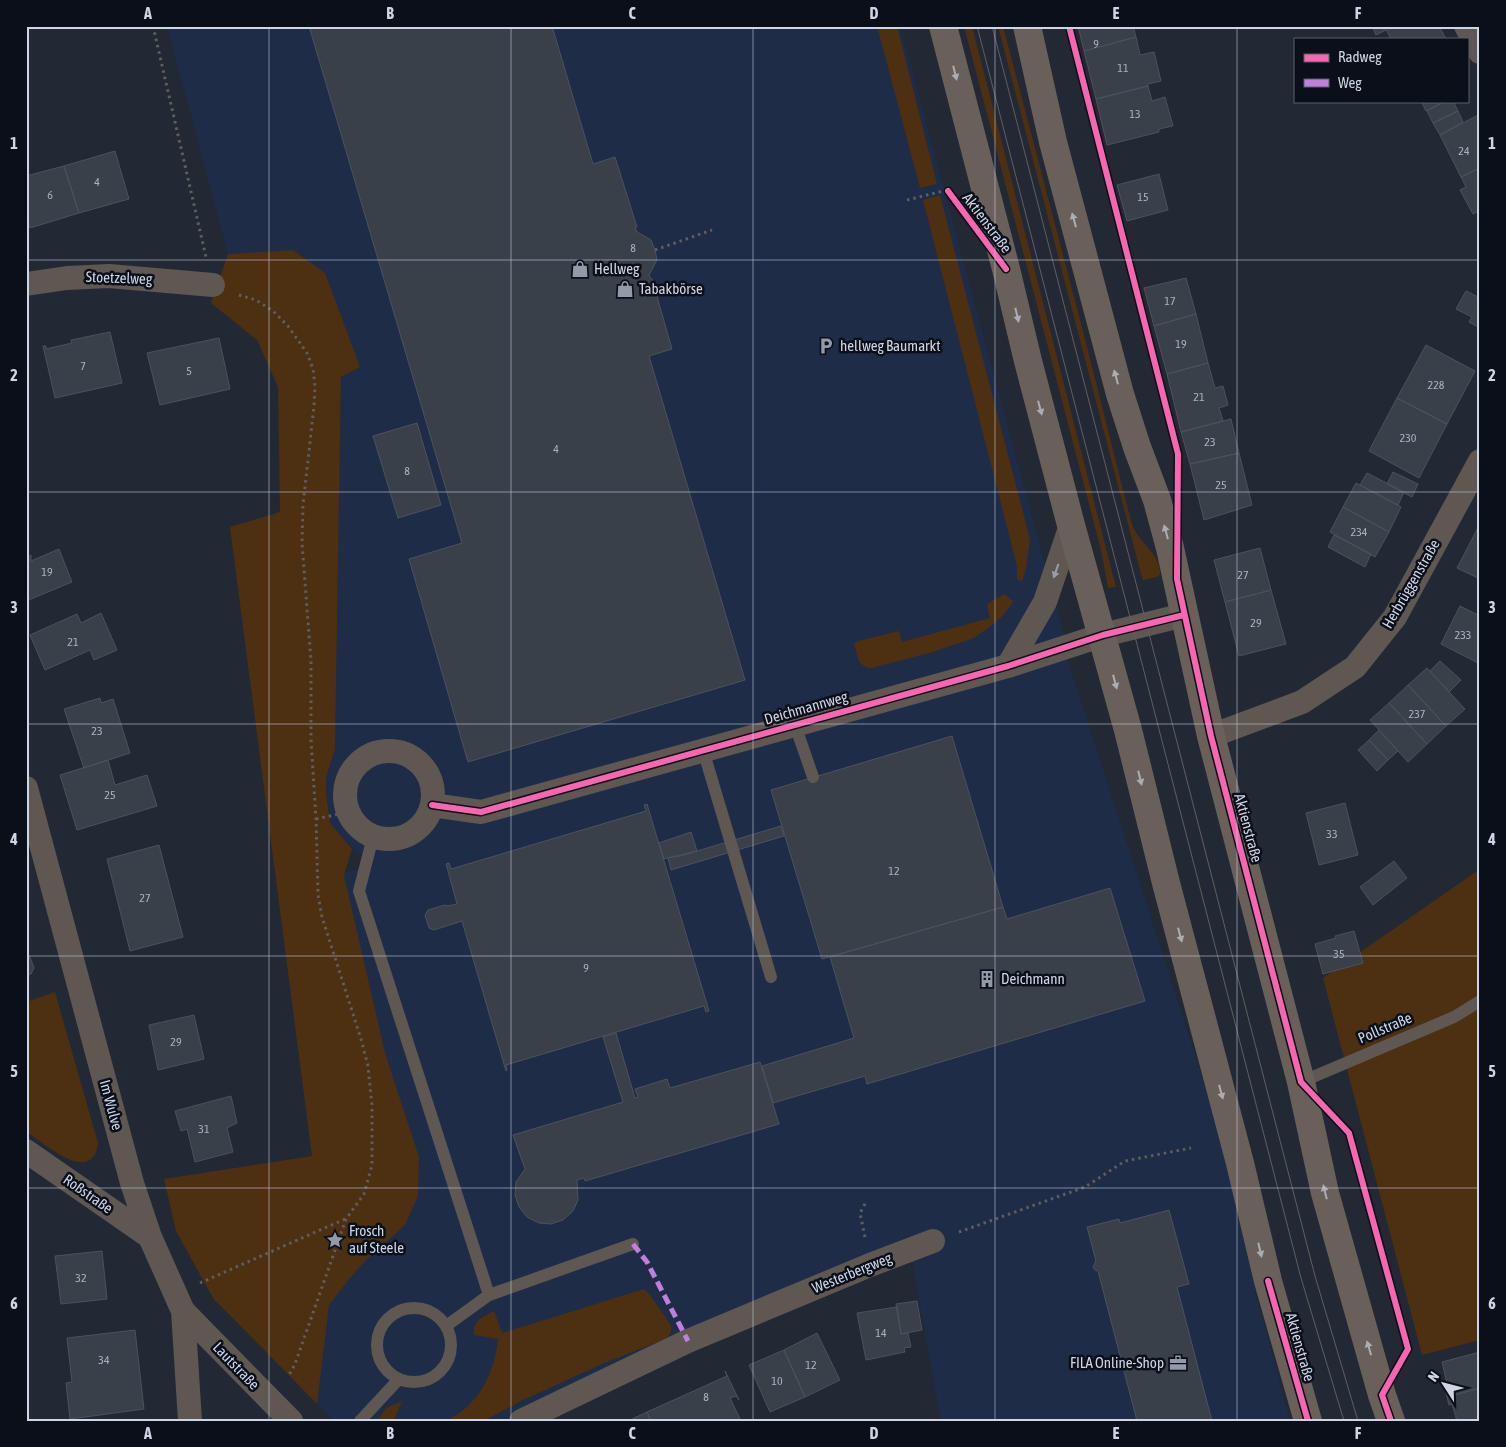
<svg xmlns="http://www.w3.org/2000/svg" width="1506" height="1447" viewBox="0 0 1506 1447" font-family="'Asap Condensed',sans-serif">
	<style>
		.built { fill: #1f2c47 }
		.green { fill: #4d2f12 }
		.building { fill: #3a404a; stroke: #4c525d }
		.lines { fill: none; stroke-linecap: round; stroke-linejoin: round }
		.path { stroke: #5f5d5d; stroke-width: 3; stroke-dasharray: 2.5 4; stroke-linecap: butt }
		.service { stroke: #5e5752; stroke-width: 12 }
		.minor { stroke: #5e5752; stroke-width: 24 }
		.primary { stroke: #69605a; stroke-width: 28 }
		.tram { stroke: #605f60; stroke-width: 1 }
		.quiet { stroke: #c07fdc; stroke-width: 5; stroke-dasharray: 10 5; stroke-linecap: butt }
		.cycleway-casing { stroke: #0a0f19; stroke-width: 9 }
		.cycleway { stroke: #f766af; stroke-width: 6 }
		.oneway { fill: #abadb5 }
		.oneway2 { fill: #9c9da3 }
		.grid { fill: none; stroke: #ced6e6; stroke-width: 1; stroke-opacity: 0.55 }
		.labels { text-anchor: middle; stroke-width: 5; stroke-linejoin: round; paint-order: stroke }
		.number-label { font-size: 12px; fill: #a9b0bf }
		.street-label { font-size: 15px; fill: #ced6e6; stroke: #0a0f19 }
		.poi-label { font-size: 15px; fill: #ced6e6; stroke: #0a0f19; text-anchor: start }
		.neatline { fill: none; stroke: #ced6e6; stroke-width: 2 }
		.grid-label { font-size: 16px; text-anchor: middle; font-weight: bold; fill: #ced6e6 }
	</style>
	<rect width="100%" height="100%" fill="#222935"/>
	<!-- built -->
	<path class="built" d="M167,26H900L1065,639L1067,658L1230,1163L1255,1290L1290,1421H941L911,1256L510,1421H333L320,1405L213,1299L176,1231L166,1180L312,1156L278,892L377,863L352,849L330,823L326,792V778L335,749L341,377L360,367L293,250L228,254Z"/>
	<!-- green -->
	<path class="green" d="M877,26H897L937,184L920,188Z
		M964,26H972L1116,587L1108,588L1101,550Z
		M998,26H1003L1083,331L1130,517C1131,521 1132,525 1134,529C1141,544 1161,555 1160,574L1157,577L1143,580L1141,574Z
		M940,195L1030,539L1026,568L1022,582L1017,579V566L923,200Z
		M293,250L325,273L360,367L341,377L335,749L326,778V792L330,823L352,849L344,875L385,1053L419,1157L418,1196L405,1225L365,1261L350,1278L329,1305L317,1404L213,1298L176,1231L164,1179L312,1156L230,527L280,512L278,387L257,340L211,303L228,254Z
		M1004,594L1013,601L1006,612L996,622L974,638L933,652L872,668H867L859,662L854,644L858,641L899,631L902,642L990,618L987,604Z
		M1480,869V1340L1422,1355L1323,978Z
		M55,992L98,1143C93,1187 43,1143 26,1131V1002Z
		M644,1289L650,1295L671,1325C672,1333 670,1336 663,1340L602,1364L521,1401L484,1421H446C478,1406 495,1373 498,1339L474,1335C472,1321 483,1317 494,1311L502,1333Z
		M402,1401L394,1421H377L386,1408Z"/>
	<!-- building -->
	<path class="building" d="M309,26H552L593,164L615,157L637,227H635L637,232L651,240L655,250L657,260L649,275L651,279H652L672,349L649,356L745,680L468,762L409,559L462,543Z
		M1078,26H1133L1136,37L1084,51Z
		M1372,26H1388L1385,27L1386,30L1376,35Z
		M1388,26H1439L1446,39H1391L1385,27Z
		M1136,37L1140,55L1154,52L1161,81L1148,84V86L1096,99L1084,51Z
		M1148,86L1152,101L1165,97L1173,126L1159,129V132L1107,145L1096,99Z
		M1421,101H1445L1426,111Z
		M1445,101H1453L1458,111L1433,123L1427,111Z
		M1458,111L1463,122L1440,135L1433,123Z
		M1480,114V168L1461,177L1440,135Z
		M115,151L129,199L79,213L64,166Z
		M64,166L79,213L30,228L26,215V176Z
		M1480,168V213L1479,211L1473,214L1460,190L1466,187L1461,177Z
		M1159,174L1168,210L1127,221L1117,185Z
		M1186,278L1196,314L1154,326L1144,288Z
		M1466,291L1480,298V328L1469,322L1472,317L1456,309Z
		M1196,314L1208,363L1167,374L1154,326Z
		M110,332L122,383L55,398L43,346H46V349L72,343L71,340Z
		M219,338L230,389L160,405L147,353Z
		M1426,345L1475,371L1447,424L1397,398Z
		M1208,363L1215,388L1223,386L1228,405L1219,408L1223,421L1181,432L1167,374Z
		M1397,398L1447,424L1419,478L1369,451Z
		M1231,419L1239,453L1190,464L1181,432Z
		M417,423L441,505L398,518L373,436Z
		M1239,453L1252,505L1204,520L1190,464Z
		M1393,472L1418,484L1412,497L1387,484Z
		M1367,473L1404,492L1398,505L1360,485Z
		M1356,483L1401,507L1389,532L1343,507Z
		M1343,507L1389,532L1375,557L1330,532Z
		M1480,524V579L1457,568Z
		M1334,535L1371,554L1365,567L1328,547Z
		M1260,548L1271,590L1225,602L1214,560Z
		M59,549L72,582L26,601V558L31,555V561Z
		M1271,590L1286,644L1239,656L1225,602Z
		M1460,606L1480,616V664L1441,644Z
		M101,613L117,650L94,660L90,650L45,670L30,635L77,614L81,623Z
		M1440,661L1461,680L1449,692L1430,671Z
		M1427,668L1465,709L1446,726L1408,685Z
		M1408,685L1446,726L1427,744L1389,703Z
		M100,698L101,703L113,699L130,753L84,768L64,709Z
		M1389,703L1427,744L1408,762L1370,720Z
		M1379,730L1398,751L1388,760L1369,740Z
		M952,736L1003,907L822,959L771,790Z
		M1369,740L1388,760L1377,771L1358,750Z
		M108,760L115,785L147,775L157,806L77,830L60,775Z
		M1345,803L1358,855L1319,865L1306,813Z
		M647,804L709,1011L706,1012L704,1006L506,1065L507,1070L506,1071L462,921L434,930L429,928L425,915L428,910L445,905L448,906L457,904L446,864L449,863L451,869L646,811L644,805Z
		M781,826L784,836L671,870L668,858L675,856L677,857Z
		M691,832L697,851L664,859L659,843Z
		M159,845L183,937L130,951L107,859Z
		M1394,861L1407,878L1373,905L1360,887Z
		M1110,888L1145,1001L867,1084L865,1076L773,1103L762,1066L854,1038L830,957L1003,907L1007,919Z
		M1354,931L1363,963L1323,974L1315,944L1336,938L1335,936Z
		M26,952L30,957L34,968L31,974L26,976Z
		M194,1015L204,1059L158,1070L149,1025Z
		M616,1033L635,1098L638,1097L635,1089L667,1079L670,1088L760,1062L779,1124L585,1181L584,1178L577,1180L578,1200L573,1211L563,1220L551,1224L539,1223L527,1217L519,1207L515,1195L516,1182L525,1169L513,1135L623,1102L603,1037Z
		M231,1096L237,1123L227,1128L233,1152L195,1162L187,1129L181,1131L175,1111Z
		M1169,1210L1189,1284L1177,1287L1212,1421H1137L1098,1271L1095,1270L1093,1267L1096,1261L1087,1227L1119,1219L1120,1223Z
		M102,1251L107,1299L61,1304L55,1256Z
		M917,1301L922,1330L901,1334L896,1304Z
		M897,1307L901,1334L908,1333L911,1347L904,1348L905,1352L866,1360L857,1313Z
		M135,1330L144,1409L70,1419L66,1383L72,1382L67,1338Z
		M817,1333L840,1380L805,1397L784,1350Z
		M784,1350L805,1397L770,1412L749,1365Z
		M1480,1352V1388L1447,1397L1445,1389L1448,1388L1442,1362Z
		M725,1371L739,1400L736,1396L730,1398L741,1421H651L647,1412L727,1376Z
		M1480,1388V1421H1457L1452,1404L1449,1405L1447,1397Z
		M647,1412L651,1421H628Z"/>
	<g class="lines">
		<!-- path -->
		<path class="path" d="M153,26L206,257
			M907,200L939,192L948,191
			M655,250L712,230
			M239,295L256,300L273,311L288,326L307,353L313,369L315,386L314,406L303,505L302,543L311,661V740L316,819L318,895L322,917L361,1039L368,1066L372,1106V1165L364,1194L346,1219L295,1364L288,1377
			M316,819L348,812
			M959,1232L1085,1187L1125,1161L1191,1148
			M865,1237L860,1213L866,1202
			M200,1283L345,1219"/>
		<!-- service -->
		<path class="service" d="M795,725L813,777
			M703,750L771,977
			M373,837L359,891L489,1295L446,1326
			M1301,1082L1454,1017L1480,1001
			M489,1295L633,1244
			M377 1345a37 37 0 1 1 74 0a37 37 0 1 1-74 0Z
			M360,1421L399,1379"/>
		<!-- minor -->
		<path class="minor" d="M1466,26L1480,52
			M26,284L67,278L109,276L213,285
			M1008,666L1045,602L1071,525
			M1211,736L1302,702L1355,667L1395,617L1480,461
			M345 795a44 44 0 1 1 88 0a44 44 0 1 1-88 0Z
			M26,788L132,1183L150,1237L183,1311L190,1421
			M432,805L481,812L1008,666L1103,635L1184,615
			M26,1151L150,1237
			M183,1311L291,1421
			M521,1421L688,1341L870,1265L933,1241"/>
		<!-- primary -->
		<path class="primary" d="M943,26L1006,269L1028,361L1071,525L1128,730L1166,883L1240,1163L1268,1281L1308,1421
			M1027,26L1053,142L1120,394L1137,447L1157,500L1170,548L1211,736L1301,1082L1325,1193L1382,1395L1391,1421"/>
		<!-- tram -->
		<path class="tram" d="M977,26L1301,1278L1344,1421
			M992,26L1315,1276L1358,1421"/>
		<!-- quiet -->
		<path class="quiet" d="M633,1244L647,1262L688,1341"/>
		<!-- cycleway casing -->
		<g class="cycleway-casing">
			<path id="cycleway" d="M1069,26L1178,454L1177,579L1211,736L1301,1082L1349,1133L1408,1349L1382,1395L1391,1421
				M948,191L1006,269
				M432,805L481,812L1008,666L1103,635L1184,615
				M1268,1281L1308,1421"/>
		</g>
		<!-- cycleway -->
		<use href="#cycleway" class="cycleway"/>
	</g>
	<!-- one-way arrows -->
	<defs><path id="oneway-solid" d="M-6-.8H1V-3.2L6.5 0L1 3.2V.8H-6Z" transform="scale(1.25)"/></defs>
	<g class="oneway">
		<use href="#oneway-solid" transform="translate(955 73) rotate(76)"/>
		<use href="#oneway-solid" transform="translate(1074 220) rotate(-105)"/>
		<use href="#oneway-solid" transform="translate(1017 315) rotate(77)"/>
		<use href="#oneway-solid" transform="translate(1116 377) rotate(-105)"/>
		<use href="#oneway-solid" transform="translate(1040 408) rotate(75)"/>
		<use href="#oneway-solid" transform="translate(1166 532) rotate(-105)"/>
		<use href="#oneway-solid" transform="translate(1115 682) rotate(75)"/>
		<use href="#oneway-solid" transform="translate(1140 778) rotate(76)"/>
		<use href="#oneway-solid" transform="translate(1180 935) rotate(75)"/>
		<use href="#oneway-solid" transform="translate(1221 1092) rotate(75)"/>
		<use href="#oneway-solid" transform="translate(1325 1192) rotate(-104)"/>
		<use href="#oneway-solid" transform="translate(1260 1250) rotate(77)"/>
		<use href="#oneway-solid" transform="translate(1369 1348) rotate(-106)"/>
	</g>
	<use class="oneway2" href="#oneway-solid" transform="translate(1056 571) rotate(109)"/>
	<!-- grid -->
	<path class="grid" d="M269,26V1421M511,26V1421M753,26V1421M995,26V1421M1237,26V1421M26,260H1480M26,492H1480M26,724H1480M26,956H1480M26,1188H1480"/>
	<!-- icons -->
	<defs>
		<g id="shop-bare" transform="scale(1.35)"><path d="M-5-2.5h2.3a2.7 3.5 0 0 1 5.4 0H5L5.5 6h-11ZM-1.5-2.5h3a1.5 2.3 0 0 0-3 0Z" fill="#9299a8" stroke="#0a0f19" stroke-width="2.5" paint-order="stroke"/></g>
		<g id="parking-bare" transform="scale(1.35)"><path d="M-3.5-5.5H1a3.5 3.5 0 0 1 0 7H-1V5.5H-3.5ZM-1-3.4V-.6H.8a1.4 1.4 0 0 0 0-2.8Z" fill="#9299a8" stroke="#0a0f19" stroke-width="2.5" paint-order="stroke"/></g>
		<g id="building-bare" transform="scale(1.35)"><path d="M-4-6H4V6H1V3H-1V6H-4ZM-2.5-4.3h1.7v1.8h-1.7ZM.8-4.3h1.7v1.8H.8ZM-2.5-1h1.7V.8h-1.7ZM.8-1h1.7V.8H.8Z" fill="#9299a8" stroke="#0a0f19" stroke-width="2.5" paint-order="stroke"/></g>
		<g id="sight-bare" transform="scale(1.35)"><path d="M0-6L1.8-2.2L6-1.7L2.9 1.2L3.7 5.4L0 3.3L-3.7 5.4L-2.9 1.2L-6-1.7L-1.8-2.2Z" fill="#9299a8" stroke="#0a0f19" stroke-width="2.5" paint-order="stroke"/></g>
		<g id="office-bare" transform="scale(1.35)"><path d="M-6-3h4V-5.5h4V-3h4V5H-6ZM-1-4.5V-3h2v-1.5ZM-6 0V1H6V0Z" fill="#9299a8" stroke="#0a0f19" stroke-width="2.5" paint-order="stroke"/></g>
	</defs>
	<g fill-rule="evenodd">
		<use href="#shop-bare" x="580" y="269"/>
		<use href="#shop-bare" x="625" y="289"/>
		<use href="#parking-bare" x="826" y="346"/>
		<use href="#building-bare" x="987" y="979"/>
		<use href="#sight-bare" x="335" y="1240"/>
		<use href="#office-bare" x="1178" y="1363"/>
	</g>
	<g class="labels">
		<!-- number labels -->
		<g class="number-label">
			<text x="1096" y="48">9</text>
			<text x="1123" y="72">11</text>
			<text x="1135" y="118">13</text>
			<text x="1464" y="155">24</text>
			<text x="97" y="186">4</text>
			<text x="50" y="199">6</text>
			<text x="1143" y="201">15</text>
			<text x="633" y="252">8</text>
			<text x="1170" y="305">17</text>
			<text x="1181" y="348">19</text>
			<text x="83" y="370">7</text>
			<text x="189" y="375">5</text>
			<text x="1436" y="389">228</text>
			<text x="1199" y="401">21</text>
			<text x="1408" y="442">230</text>
			<text x="1210" y="446">23</text>
			<text x="556" y="453">4</text>
			<text x="407" y="475">8</text>
			<text x="1221" y="489">25</text>
			<text x="1359" y="536">234</text>
			<text x="47" y="576">19</text>
			<text x="1243" y="579">27</text>
			<text x="1256" y="627">29</text>
			<text x="1463" y="639">233</text>
			<text x="73" y="646">21</text>
			<text x="1417" y="718">237</text>
			<text x="97" y="735">23</text>
			<text x="110" y="799">25</text>
			<text x="1332" y="838">33</text>
			<text x="894" y="875">12</text>
			<text x="145" y="902">27</text>
			<text x="1339" y="958">35</text>
			<text x="586" y="972">9</text>
			<text x="176" y="1046">29</text>
			<text x="204" y="1133">31</text>
			<text x="81" y="1282">32</text>
			<text x="881" y="1337">14</text>
			<text x="104" y="1364">34</text>
			<text x="811" y="1369">12</text>
			<text x="777" y="1385">10</text>
			<text x="706" y="1401">8</text>
		</g>
		<!-- street labels -->
		<g class="street-label">
			<text transform="translate(987 223) rotate(53)" y="5">Aktienstraße</text>
			<text transform="translate(119 278) rotate(2)" y="5">Stoetzelweg</text>
			<text transform="translate(1411 584) rotate(-60)" y="5">Herbrüggenstraße</text>
			<text transform="translate(806 708) rotate(-16)" y="5">Deichmannweg</text>
			<text transform="translate(1248 828) rotate(75)" y="5">Aktienstraße</text>
			<text transform="translate(1385 1028) rotate(-23)" y="5">Pollstraße</text>
			<text transform="translate(111 1105) rotate(75)" y="5">Im Wulve</text>
			<text transform="translate(88 1194) rotate(35)" y="5">Roßstraße</text>
			<text transform="translate(852 1273) rotate(-22)" y="5">Westerbergweg</text>
			<text transform="translate(1300 1347) rotate(74)" y="5">Aktienstraße</text>
			<text transform="translate(236 1366) rotate(46)" y="5">Lautstraße</text>
		</g>
		<!-- poi labels -->
		<g class="poi-label">
			<text x="594" y="274">Hellweg</text>
			<text x="639" y="294">Tabakbörse</text>
			<text x="840" y="351">hellweg Baumarkt</text>
			<text x="1001" y="984">Deichmann</text>
			<text x="349" y="1236">Frosch<tspan x="349" dy="17">auf Steele</tspan></text>
			<text x="1164" y="1368" text-anchor="end">FILA Online-Shop</text>
		</g>
	</g>
	<!-- border -->
	<rect width="1506" height="1447" fill="none" stroke="#0a0f19" stroke-width="55"/>
	<!-- legend -->
	<rect x="1294" y="38" width="175" height="65" fill="#0a0f19" stroke="#585f6b"/>
	<rect x="1304" y="54" width="25" height="8" fill="#f766af" stroke="#585f6b"/>
	<text x="1338" y="62" font-size="15" fill="#ced6e6">Radweg</text>
	<rect x="1304" y="79" width="25" height="8" fill="#c07fdc" stroke="#585f6b"/>
	<text x="1338" y="88" font-size="15" fill="#ced6e6">Weg</text>
	<!-- north arrow -->
	<g transform="translate(1444 1384) rotate(306)" stroke="#0a0f19" stroke-width="4" paint-order="stroke">
	<path d="M0-4L9 19L0 12L-9 19Z" fill="#ced6e6"/>
	<text y="-8" font-size="14" font-weight="bold" text-anchor="middle" fill="#ced6e6">N</text>
	</g>
	<rect x="28" y="28" width="1450" height="1392" class="neatline"/>
	<g class="grid-label">
		<text x="148" y="19">A</text>
		<text x="390" y="19">B</text>
		<text x="632" y="19">C</text>
		<text x="874" y="19">D</text>
		<text x="1116" y="19">E</text>
		<text x="1358" y="19">F</text>
		<text x="14" y="149">1</text>
		<text x="1492" y="149">1</text>
		<text x="14" y="381">2</text>
		<text x="1492" y="381">2</text>
		<text x="14" y="613">3</text>
		<text x="1492" y="613">3</text>
		<text x="14" y="845">4</text>
		<text x="1492" y="845">4</text>
		<text x="14" y="1077">5</text>
		<text x="1492" y="1077">5</text>
		<text x="14" y="1309">6</text>
		<text x="1492" y="1309">6</text>
		<text x="148" y="1439">A</text>
		<text x="390" y="1439">B</text>
		<text x="632" y="1439">C</text>
		<text x="874" y="1439">D</text>
		<text x="1116" y="1439">E</text>
		<text x="1358" y="1439">F</text>
	</g>
</svg>
